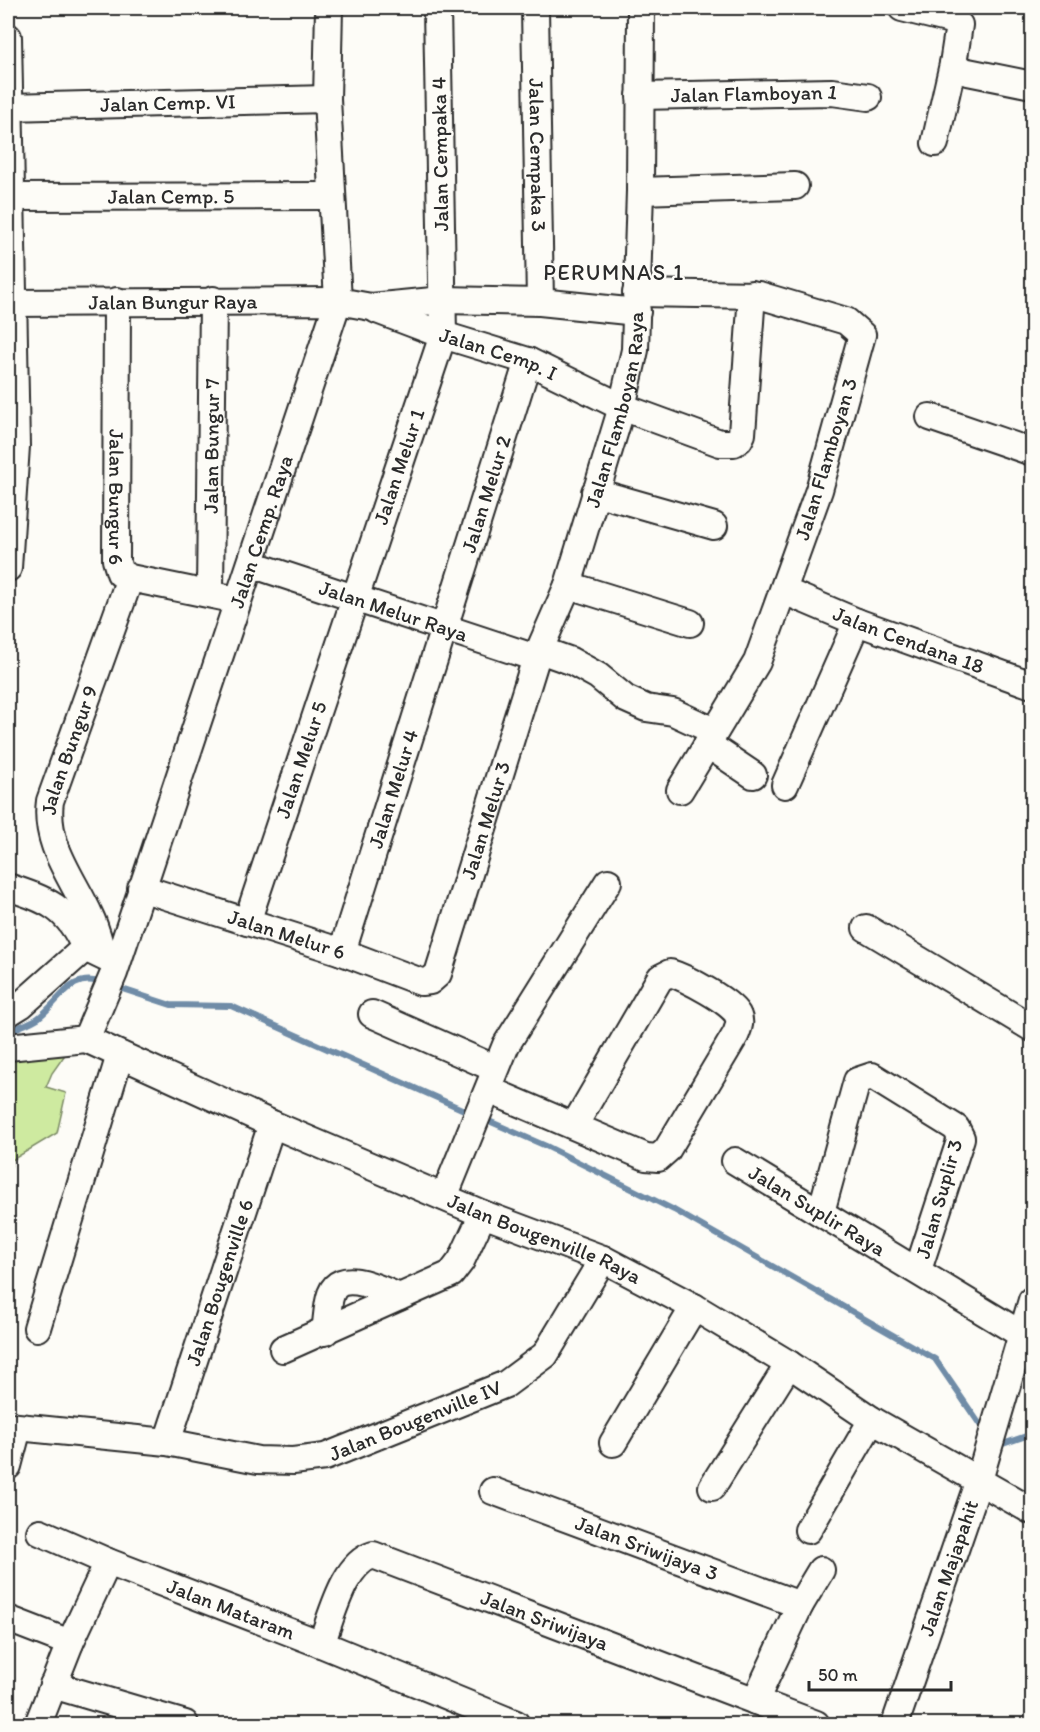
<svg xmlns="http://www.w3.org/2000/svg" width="1040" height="1732" viewBox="0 0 1040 1732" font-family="Itim,sans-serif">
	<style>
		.green { fill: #ceeaa0; stroke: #7c8a66; stroke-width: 1.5 }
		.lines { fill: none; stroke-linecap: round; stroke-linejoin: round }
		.stream { stroke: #6f8ca7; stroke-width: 6 }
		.minor-casing { stroke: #2b2b2b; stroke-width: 30 }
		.minor { stroke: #fdfcf7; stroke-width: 26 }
		.labels { text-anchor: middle; stroke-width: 4.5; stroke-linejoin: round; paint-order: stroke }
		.street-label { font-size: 21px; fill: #2b2b2b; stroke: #fdfcf7 }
		.neighbourhood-label { font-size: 22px; letter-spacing: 1.5px; fill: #2b2b2b; stroke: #fdfcf7 }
	</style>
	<rect width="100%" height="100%" fill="#fdfcf7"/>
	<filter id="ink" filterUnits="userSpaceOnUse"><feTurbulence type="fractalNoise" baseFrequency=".0167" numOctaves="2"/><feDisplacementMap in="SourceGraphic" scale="12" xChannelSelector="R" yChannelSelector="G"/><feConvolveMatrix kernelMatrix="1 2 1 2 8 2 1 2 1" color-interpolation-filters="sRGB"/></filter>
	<g filter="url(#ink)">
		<!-- green -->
		<path class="green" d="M69,1049L52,1073L46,1087L66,1093L57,1133L12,1160L8,1178V1054Z"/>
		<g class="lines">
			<!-- stream -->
			<path class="stream" d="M116,987L171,1005L231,1006L473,1114
				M8,1032C17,1027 29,1024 38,1018C62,1000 69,972 103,983
				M482,1118L546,1146L674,1210L935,1359L985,1432
				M996,1443L1000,1445L1032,1434"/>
			<!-- minor casing -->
			<g class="minor-casing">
				<g id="minor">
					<path id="s1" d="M535,8L540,302"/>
					<path d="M902,8L955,21L959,25L953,64L963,71L1032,85"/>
					<path d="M8,37L16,446L8,568"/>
					<path id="s2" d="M640,96L832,92L868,97"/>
					<path id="s3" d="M9,107L327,99"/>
					<path d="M935,143L953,64"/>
					<path d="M640,191L795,186"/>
					<path id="s4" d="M11,197L331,196"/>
					<path d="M636,293L759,295L846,321L862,335L819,490L757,662L680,790"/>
					<path id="s5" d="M117,301L116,560L120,573L130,578L237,600"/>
					<path id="s6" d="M8,303L338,301L371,307L443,300L540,302L637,312"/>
					<path id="s7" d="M377,310L443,335L528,361L622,407L720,443H734L739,440L742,434L752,294"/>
					<path d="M930,417L1032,452"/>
					<path d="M595,492L714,526"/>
					<path id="s8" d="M251,564L536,658"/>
					<path d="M568,585L690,623"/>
					<path id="s9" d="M784,591L857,622L1032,685"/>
					<path id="s10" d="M210,593L213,300"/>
					<path d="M540,650L571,661L598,676L626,699L646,708L673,712L714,731"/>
					<path d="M707,744L753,775"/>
					<path d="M785,785L857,622"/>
					<path d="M8,887C47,900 68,907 85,948"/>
					<path id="s11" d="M141,888L342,952L421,982L430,981L438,974L536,658L568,585L622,407L635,350L640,191L641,8"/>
					<path id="s12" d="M247,922L443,335L437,8"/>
					<path d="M866,928L1032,1028"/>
					<path id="s13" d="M342,952L528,361"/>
					<path id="s14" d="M103,955C99,942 96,928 90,916C73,878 44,845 50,801L130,578"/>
					<path d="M8,1013L21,1005L85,948L112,961"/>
					<path d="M372,1014L494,1068"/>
					<path id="s15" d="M86,1039L114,973L338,301L327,99L329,8"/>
					<path id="s16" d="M86,1039L272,1124L483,1214L603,1259L694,1307L789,1364L872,1420L1032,1511"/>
					<path d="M8,1047L86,1039"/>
					<path d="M489,1090L646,1157L658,1158L667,1150L736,1034C738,1028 741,1023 738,1016C733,1002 684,977 670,973L660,978L574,1126"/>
					<path id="s17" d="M735,1161L1024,1336"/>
					<path d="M444,1197L506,1045L608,882"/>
					<path d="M821,1212L857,1081L872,1076L956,1128L961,1138L918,1270"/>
					<path d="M37,1328L120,1055"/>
					<path d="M325,1332C327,1320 327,1305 331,1294C341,1267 382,1290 399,1297"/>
					<path d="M283,1349L451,1274L461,1261L483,1214"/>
					<path id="s18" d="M8,1426L167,1442L258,1460L293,1461L325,1457L506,1384L545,1355L603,1259"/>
					<path id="s19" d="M167,1442L272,1124"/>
					<path d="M613,1443L694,1307"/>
					<path d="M8,1466L18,1428"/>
					<path d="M712,1487L789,1364"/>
					<path id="s20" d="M493,1491L800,1605"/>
					<path d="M808,1530L872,1420"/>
					<path id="s21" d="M40,1532L108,1562L321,1644L516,1724"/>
					<path d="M8,1619L70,1643"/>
					<path id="s22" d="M321,1644C332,1617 343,1564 373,1555L816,1724"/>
					<path d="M53,1685L185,1724"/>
					<path d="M755,1701L800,1605L821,1570"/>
					<path d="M38,1724L70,1643L108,1562"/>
					<path id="s23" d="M895,1724L979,1480L1032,1300"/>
				</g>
			</g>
			<!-- minor -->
			<use href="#minor" class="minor"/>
		</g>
	</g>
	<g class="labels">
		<!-- street labels -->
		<g class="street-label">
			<text dy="7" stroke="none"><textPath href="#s2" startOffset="114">Jalan Flamboyan 1</textPath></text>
			<text dy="7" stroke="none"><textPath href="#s3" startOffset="159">Jalan Cemp. VI</textPath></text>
			<text transform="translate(440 154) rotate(-91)" y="7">Jalan Cempaka 4</text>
			<text dy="7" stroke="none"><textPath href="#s1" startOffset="147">Jalan Cempaka 3</textPath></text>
			<text dy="7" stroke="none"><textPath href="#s4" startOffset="160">Jalan Cemp. 5</textPath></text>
			<text dy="7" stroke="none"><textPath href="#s6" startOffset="165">Jalan Bungur Raya</textPath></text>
			<text dy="7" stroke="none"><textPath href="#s7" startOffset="129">Jalan Cemp. I</textPath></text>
			<text dy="7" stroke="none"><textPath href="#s11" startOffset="908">Jalan Flamboyan Raya</textPath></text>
			<text dy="7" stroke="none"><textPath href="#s10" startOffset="147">Jalan Bungur 7</textPath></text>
			<text transform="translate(826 459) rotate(-73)" y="7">Jalan Flamboyan 3</text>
			<text dy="7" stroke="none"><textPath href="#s12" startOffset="480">Jalan Melur 1</textPath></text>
			<text dy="7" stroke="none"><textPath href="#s13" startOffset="480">Jalan Melur 2</textPath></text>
			<text dy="7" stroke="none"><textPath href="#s5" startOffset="196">Jalan Bungur 6</textPath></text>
			<text dy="7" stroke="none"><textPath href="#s15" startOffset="537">Jalan Cemp. Raya</textPath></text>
			<text dy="7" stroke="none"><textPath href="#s8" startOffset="150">Jalan Melur Raya</textPath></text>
			<text dy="7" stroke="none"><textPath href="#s9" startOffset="134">Jalan Cendana 18</textPath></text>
			<text dy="7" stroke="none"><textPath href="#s14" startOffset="219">Jalan Bungur 9</textPath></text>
			<text dy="7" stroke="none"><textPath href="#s12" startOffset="171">Jalan Melur 5</textPath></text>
			<text dy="7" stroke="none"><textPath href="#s13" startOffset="171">Jalan Melur 4</textPath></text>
			<text dy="7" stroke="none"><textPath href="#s11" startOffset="476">Jalan Melur 3</textPath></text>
			<text dy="7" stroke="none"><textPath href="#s11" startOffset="153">Jalan Melur 6</textPath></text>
			<text transform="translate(939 1199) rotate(-74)" y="7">Jalan Suplir 3</text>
			<text dy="7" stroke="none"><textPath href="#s17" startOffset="96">Jalan Suplir Raya</textPath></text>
			<text dy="7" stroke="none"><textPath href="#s16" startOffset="500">Jalan Bougenville Raya</textPath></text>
			<text dy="7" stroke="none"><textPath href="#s19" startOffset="168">Jalan Bougenville 6</textPath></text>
			<text dy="7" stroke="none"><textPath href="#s18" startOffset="417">Jalan Bougenville IV</textPath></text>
			<text dy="7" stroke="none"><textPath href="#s20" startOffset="164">Jalan Sriwijaya 3</textPath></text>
			<text dy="7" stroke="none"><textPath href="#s23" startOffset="165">Jalan Majapahit</textPath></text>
			<text dy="7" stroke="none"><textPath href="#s21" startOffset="206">Jalan Mataram</textPath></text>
			<text dy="7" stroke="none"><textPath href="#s22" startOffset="290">Jalan Sriwijaya</textPath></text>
		</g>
		<!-- neighbourhood labels -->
		<g class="neighbourhood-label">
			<text x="614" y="280">PERUMNAS 1</text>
		</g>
	</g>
	<!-- margin -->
	<rect width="1040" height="1732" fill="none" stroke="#fdfcf7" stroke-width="30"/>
	<rect x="15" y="15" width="1010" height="1702" fill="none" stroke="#2b2b2b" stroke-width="2" filter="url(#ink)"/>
	<!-- scale -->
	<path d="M809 1681v9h142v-9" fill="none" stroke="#2b2b2b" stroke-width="3"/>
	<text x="818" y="1681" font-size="18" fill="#2b2b2b" stroke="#fdfcf7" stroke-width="4.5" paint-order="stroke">50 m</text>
</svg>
